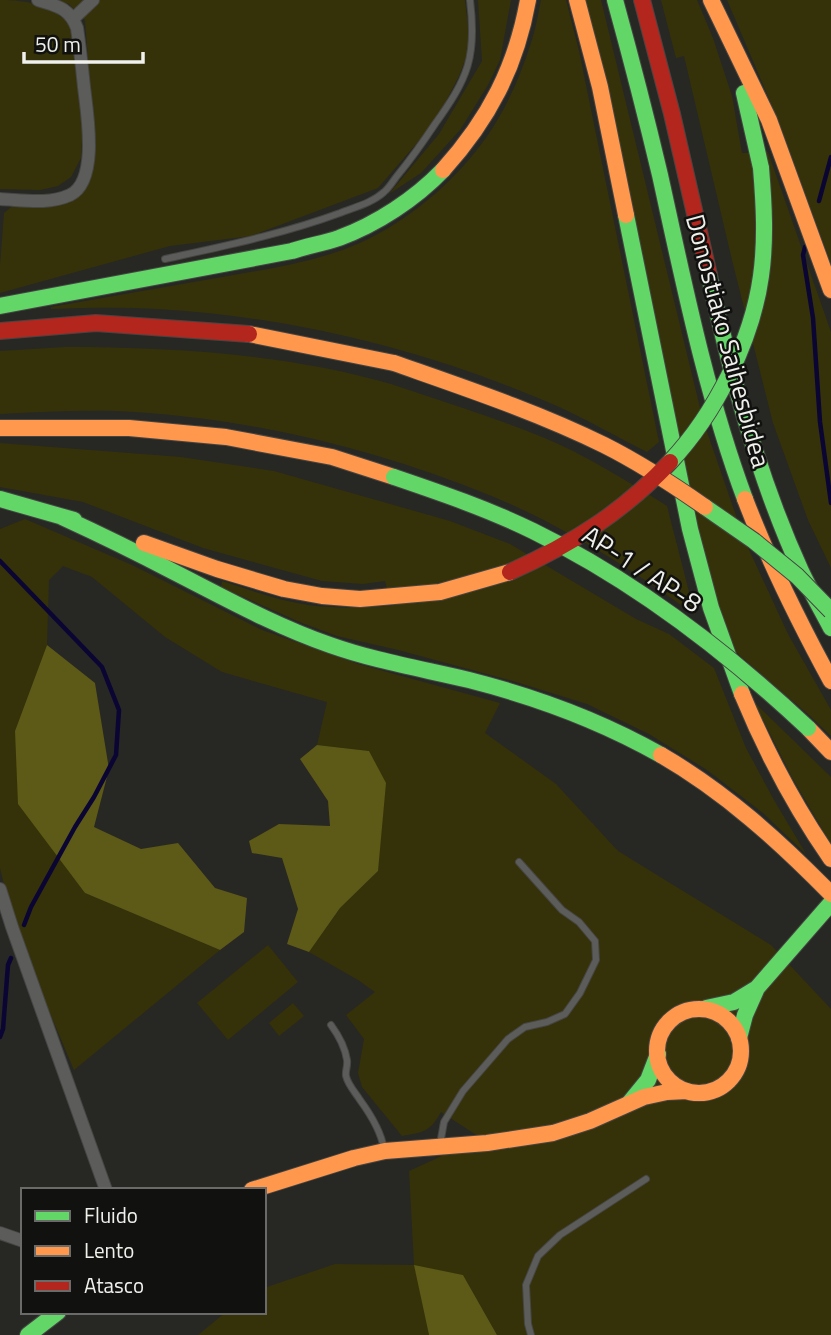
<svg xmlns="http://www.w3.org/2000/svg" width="831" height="1335" viewBox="0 0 831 1335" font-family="'Titillium Web',sans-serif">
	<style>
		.green { fill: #353209 }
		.forest { fill: #5d5916 }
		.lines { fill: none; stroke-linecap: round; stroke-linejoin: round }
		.stream { stroke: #0b0533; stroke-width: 4.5 }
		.lane-casing { stroke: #454543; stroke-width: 8 }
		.street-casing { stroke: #454543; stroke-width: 14 }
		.fast-casing { stroke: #454543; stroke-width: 18 }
		.slow-casing { stroke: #454543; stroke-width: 18 }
		.jam-casing { stroke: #454543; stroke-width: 18 }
		.lane { stroke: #5c5c5a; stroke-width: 6 }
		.street { stroke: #5c5c5a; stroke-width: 12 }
		.fast { stroke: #63d668; stroke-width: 16 }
		.slow { stroke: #ff974d; stroke-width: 16 }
		.jam { stroke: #b3261e; stroke-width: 16 }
		.fast-bridge-casing { stroke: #454543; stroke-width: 18; stroke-linecap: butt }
		.slow-bridge-casing { stroke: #454543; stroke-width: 18; stroke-linecap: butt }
		.jam-bridge-casing { stroke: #454543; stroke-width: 18; stroke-linecap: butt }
		.fast-bridge { stroke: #63d668; stroke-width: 16 }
		.slow-bridge { stroke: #ff974d; stroke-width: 16 }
		.jam-bridge { stroke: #b3261e; stroke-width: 16 }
		.labels { text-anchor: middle; stroke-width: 5; stroke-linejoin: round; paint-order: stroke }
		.street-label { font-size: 26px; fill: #f0f0ed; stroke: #11110f }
	</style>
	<rect width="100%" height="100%" fill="#272724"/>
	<!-- green -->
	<path class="green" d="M0,0C26,0 56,5 72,28L83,123L81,158L71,177L58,186L40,190L0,189Z
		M56,0H465L469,36L467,55L459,76L435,122L378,188L251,236L170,246L0,293V266L4,213L16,203L72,200L88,185L95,152L85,20L69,4Z
		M478,0H511L500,60L488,85L460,130L421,173L389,194L439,134L482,61Z
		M541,0H566L579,51L659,442L647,452C617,437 588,420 557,406C430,351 296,317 157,309C122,307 87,308 51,309V307C110,297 169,286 228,276C273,268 320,261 362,242C414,218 465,173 495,124C510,100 521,73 530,46C535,32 538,15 541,0Z
		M586,0H601L703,420L744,539L788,634L831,710V736L809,715L730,647L708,573Z
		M661,0H697L713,38L732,96L742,153L768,152L831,332V568L808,520L773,423L732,260L684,56L676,58Z
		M727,0H831V263L779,122Z
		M65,347C173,347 287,354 391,384C413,391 435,399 457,406C495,419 534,432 571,450C604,467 636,486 667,506L695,615C633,570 566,527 494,497C375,448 245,417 117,411C78,410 39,412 0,414V351Z
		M0,443L181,457L274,471L450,521L510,544L636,619L669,634L714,668L746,748L774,800L806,854L763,813L707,770L649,734L587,704L516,682L398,650L337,636L302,623L221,587L222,581C250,590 279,601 308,605C336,609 364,607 392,606L385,581L363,584L322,581L203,548L83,502L0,487Z
		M25,519L132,565L262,630L358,664L500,703L485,733L556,784L618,851L771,945L831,1009V1335H497L463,1275L415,1266L429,1335H198L226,1312H264V1288L335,1264L414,1265L409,1171L481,1138L441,1112C430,1132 424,1132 402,1136L362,1087L358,1073L364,1039L346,1015L375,992L358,980L309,952L340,908L378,871L369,751L317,745L327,702L222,672L165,637L92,577L63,566L49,580L47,645L15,731L85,893L220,950L74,1070L16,933L0,868V529Z
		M754,702L831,777V844L793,779Z
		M268,945L298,982L228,1040L197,1003Z
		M293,1003L304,1016L279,1036L269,1023Z"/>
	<!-- forest -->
	<path class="forest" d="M47,645L95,683L109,769L94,827L141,849L178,843L215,888L247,898L244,932L220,950L85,893L18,804L15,731Z
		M317,745L369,751L386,783L378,871L340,908L309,952L287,944L298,909L282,858L252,853L249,841L279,824L330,826L328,801L300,759Z
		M414,1265L463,1275L497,1335H429Z"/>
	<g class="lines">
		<!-- stream -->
		<path class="stream" d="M819,201L831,157
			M805,247L803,255L813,318L820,422L831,503
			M0,561L102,667L119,710L116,755L94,797L75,827L31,907L24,925
			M0,1037L3,1029L8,965L11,958"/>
		<!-- lane casing -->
		<g class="lane-casing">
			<path id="lane" d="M165,259C224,246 283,234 340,213C355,207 372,203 384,192C389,188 393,181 397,176C411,159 423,142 435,124C468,78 477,57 470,0
				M331,1025C339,1036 345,1047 347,1060C348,1066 345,1071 346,1076C348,1085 355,1092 360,1100C371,1115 381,1131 384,1149
				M440,1144L444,1122L463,1091L508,1039L525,1027L547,1022L565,1014L580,993L596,960L595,941L579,922L562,910L519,862
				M531,1335L528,1324L526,1285L538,1256L560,1235L646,1179"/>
		</g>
		<!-- street casing -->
		<g class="street-casing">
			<path id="street" d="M73,19L93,0
				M0,199C23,200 48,205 70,195C99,181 87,113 84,87C82,67 80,48 77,28C69,7 56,6 38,0
				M0,889L12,927L106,1190
				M0,1233L23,1241"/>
		</g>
		<!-- fast casing -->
		<g class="fast-casing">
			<path id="fast" d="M615,0C631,58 646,116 660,175C684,284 706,394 745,499
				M744,93L761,168
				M626,215L690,529L711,608L742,694
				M709,275C731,375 758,477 801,571C810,590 821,609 831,628
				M0,306L292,251C308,246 324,243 339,238C377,224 415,199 443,170
				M0,499L74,520
				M62,517C99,534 136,552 172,571C223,597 275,626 330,645C375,661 423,669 469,680C536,697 601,721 661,755
				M706,1008L734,1002L757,988
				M739,1038L745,1015L757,988L831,903
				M630,1102L648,1080L658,1054
				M28,1335L58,1312"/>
		</g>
		<!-- slow casing -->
		<g class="slow-casing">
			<path id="slow" d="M577,0L600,87L626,215
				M711,0L769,120L831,290
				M443,170C489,119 516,67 528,0
				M249,334L394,363
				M0,428H129L226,437L332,457L394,477
				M745,499C769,562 799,622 831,681
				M144,543L217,569L284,589L322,596L360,599L440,592L510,572
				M742,694C766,752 795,807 831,859
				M808,728L831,752
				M661,755C725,792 779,841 831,894
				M657 1051a42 42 0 1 1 84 0a42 42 0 1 1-84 0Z
				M252,1190L354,1158L385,1151L487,1143L553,1133L590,1121L644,1097L667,1092L687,1091"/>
		</g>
		<!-- jam casing -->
		<g class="jam-casing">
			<path id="jam" d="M642,0L672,114L709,275
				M0,331L96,323L249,334"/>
		</g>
		<!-- lane -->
		<use href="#lane" class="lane"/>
		<!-- street -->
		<use href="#street" class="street"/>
		<!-- fast -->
		<use href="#fast" class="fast"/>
		<!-- slow -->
		<use href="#slow" class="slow"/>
		<!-- jam -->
		<use href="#jam" class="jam"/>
		<!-- fast-bridge casing -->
		<g class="fast-bridge-casing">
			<path id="fast-bridge" d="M670,462C715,414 752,341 761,276C766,240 764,204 761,168
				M394,477C441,493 488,509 533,531C635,581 725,650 808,728
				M705,507L754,541L797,576L831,611"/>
		</g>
		<!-- slow-bridge casing -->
		<g class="slow-bridge-casing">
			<path id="slow-bridge" d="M394,363C465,388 537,412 604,445C640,463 672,484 705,507"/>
		</g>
		<!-- jam-bridge casing -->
		<g class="jam-bridge-casing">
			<path id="jam-bridge" d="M510,572C572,544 623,512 670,462"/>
		</g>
		<!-- fast-bridge -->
		<use href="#fast-bridge" class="fast-bridge"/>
		<!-- slow-bridge -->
		<use href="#slow-bridge" class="slow-bridge"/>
		<!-- jam-bridge -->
		<use href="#jam-bridge" class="jam-bridge"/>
	</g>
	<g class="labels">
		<!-- street labels -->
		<g class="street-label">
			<text transform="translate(728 341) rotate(75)" y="9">Donostiako Saihesbidea</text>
			<text transform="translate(642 569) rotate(33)" y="9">AP-1 / AP-8</text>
		</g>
	</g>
	<!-- legend -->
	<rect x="21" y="1188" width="245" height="126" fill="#11110f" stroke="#6a6a68" stroke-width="2"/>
	<rect x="35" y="1211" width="35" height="10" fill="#63d668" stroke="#6a6a68" stroke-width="2"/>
	<text x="84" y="1223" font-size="21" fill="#f0f0ed">Fluido</text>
	<rect x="35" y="1246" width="35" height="10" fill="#ff974d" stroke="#6a6a68" stroke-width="2"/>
	<text x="84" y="1258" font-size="21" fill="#f0f0ed">Lento</text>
	<rect x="35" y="1281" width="35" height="10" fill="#b3261e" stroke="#6a6a68" stroke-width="2"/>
	<text x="84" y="1293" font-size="21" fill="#f0f0ed">Atasco</text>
	<!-- scale -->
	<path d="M24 52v10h119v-10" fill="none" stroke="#f0f0ed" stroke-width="3.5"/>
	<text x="35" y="52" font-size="21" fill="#f0f0ed" stroke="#11110f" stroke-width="5" paint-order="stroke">50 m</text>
</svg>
